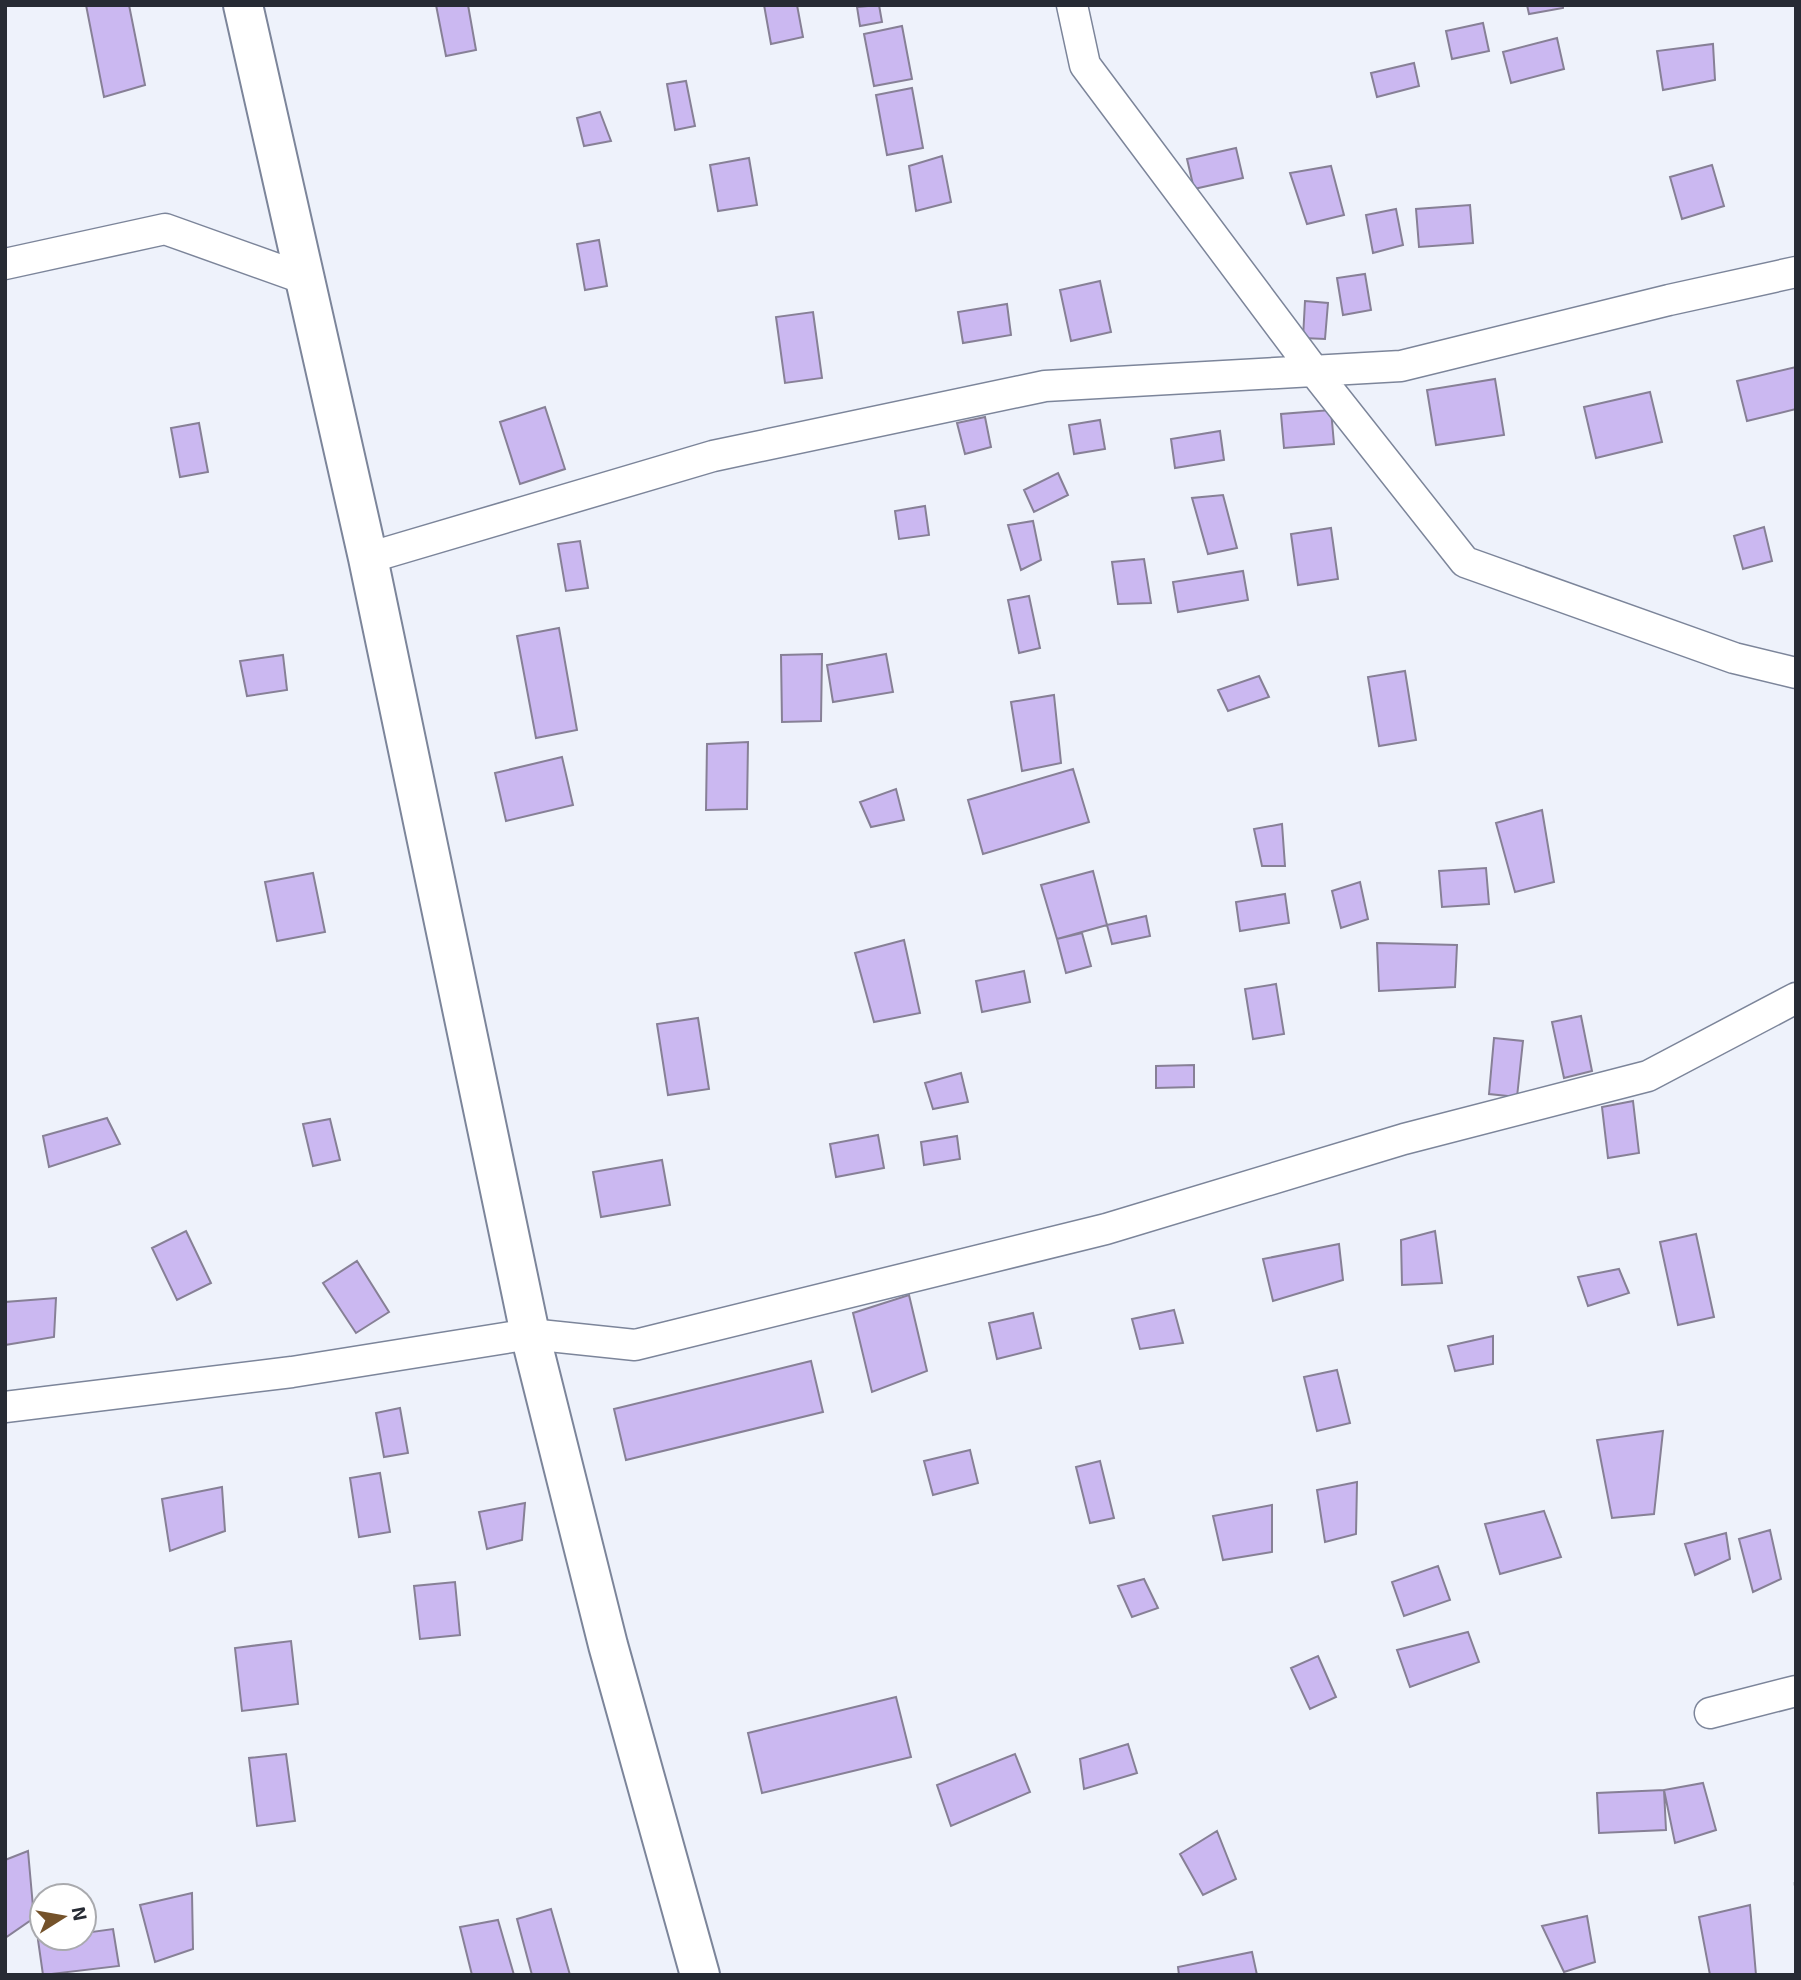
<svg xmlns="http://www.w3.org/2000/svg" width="1801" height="1980" font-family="'Exo 2',sans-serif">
  <rect width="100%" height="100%" fill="#eef2fb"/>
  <!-- building -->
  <path fill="#cbb8f1" stroke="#878096" stroke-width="2" d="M 86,5 L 129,5 L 145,85 L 104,97 Z
    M 436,5 L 468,5 L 476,50 L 446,56 Z
    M 764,5 L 797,5 L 803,37 L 771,44 Z
    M 879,5 L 882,22 L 860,26 L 857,7 Z
    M 1527,5 L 1563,5 L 1563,8 L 1529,14 Z
    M 1483,23 L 1489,51 L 1452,59 L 1446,31 Z
    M 902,26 L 912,79 L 874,86 L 864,34 Z
    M 1557,38 L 1564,69 L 1511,83 L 1503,52 Z
    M 1713,44 L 1715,80 L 1663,90 L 1657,51 Z
    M 1414,63 L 1419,86 L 1377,97 L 1371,73 Z
    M 686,81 L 695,126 L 675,130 L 667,84 Z
    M 912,88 L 923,148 L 887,155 L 876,95 Z
    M 600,112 L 611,141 L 584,146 L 577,118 Z
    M 1236,148 L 1243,178 L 1194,189 L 1187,159 Z
    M 942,156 L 951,202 L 916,211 L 909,166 Z
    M 749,158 L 757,205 L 718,211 L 710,165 Z
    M 1712,165 L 1724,206 L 1682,219 L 1670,177 Z
    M 1331,166 L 1344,215 L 1307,224 L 1290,173 Z
    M 1470,205 L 1473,243 L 1419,247 L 1416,209 Z
    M 1396,209 L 1403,245 L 1373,253 L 1366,215 Z
    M 599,240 L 607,286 L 585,290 L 577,244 Z
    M 1365,274 L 1371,310 L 1343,315 L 1337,278 Z
    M 1100,281 L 1111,332 L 1071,341 L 1060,290 Z
    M 1305,301 L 1328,303 L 1325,339 L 1303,338 Z
    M 1007,304 L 1011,335 L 963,343 L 958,312 Z
    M 813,312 L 822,378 L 785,383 L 776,317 Z
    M 1796,367 L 1796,409 L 1747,421 L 1737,381 Z
    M 1495,379 L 1504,435 L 1436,445 L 1427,390 Z
    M 1650,392 L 1662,442 L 1596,458 L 1584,407 Z
    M 545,407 L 565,469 L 520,484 L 500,422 Z
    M 1331,410 L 1334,444 L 1284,448 L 1281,414 Z
    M 985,417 L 991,447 L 965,454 L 957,423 Z
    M 1100,420 L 1105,449 L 1074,454 L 1069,425 Z
    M 199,423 L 208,472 L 180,477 L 171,428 Z
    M 1220,431 L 1224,460 L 1175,468 L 1171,439 Z
    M 1058,473 L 1068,495 L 1034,512 L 1024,490 Z
    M 1223,495 L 1237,548 L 1208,554 L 1192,498 Z
    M 925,506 L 929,535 L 899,539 L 895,511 Z
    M 1033,521 L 1041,560 L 1021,570 L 1008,525 Z
    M 1764,527 L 1772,561 L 1743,569 L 1734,536 Z
    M 1331,528 L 1338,579 L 1298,585 L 1291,534 Z
    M 580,541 L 588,588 L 566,591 L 558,544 Z
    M 1144,559 L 1151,603 L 1118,604 L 1112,562 Z
    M 1243,571 L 1248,600 L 1178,612 L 1173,582 Z
    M 1029,596 L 1040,648 L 1019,653 L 1008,600 Z
    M 559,628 L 577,730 L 536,738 L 517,636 Z
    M 822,654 L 821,721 L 782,722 L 781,655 Z
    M 886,654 L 893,692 L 833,702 L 827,665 Z
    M 283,655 L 287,690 L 247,696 L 240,661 Z
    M 1405,671 L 1416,740 L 1379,746 L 1368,677 Z
    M 1259,676 L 1269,697 L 1228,711 L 1218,690 Z
    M 1054,695 L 1061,763 L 1022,771 L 1011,702 Z
    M 748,742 L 747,809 L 706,810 L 707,744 Z
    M 562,757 L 573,805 L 506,821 L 495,773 Z
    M 1073,769 L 1089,822 L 983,854 L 968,800 Z
    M 896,789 L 904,820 L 871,827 L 860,802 Z
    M 1542,810 L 1554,882 L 1515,892 L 1496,823 Z
    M 1282,824 L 1285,866 L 1262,866 L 1254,829 Z
    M 1486,868 L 1489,904 L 1442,907 L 1439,871 Z
    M 1093,871 L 1107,925 L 1057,939 L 1041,885 Z
    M 313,873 L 325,932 L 277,941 L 265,882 Z
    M 1360,882 L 1368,919 L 1341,928 L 1332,891 Z
    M 1285,894 L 1289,923 L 1240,931 L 1236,902 Z
    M 1146,916 L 1150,936 L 1112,944 L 1107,925 Z
    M 1082,933 L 1091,966 L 1066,973 L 1057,939 Z
    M 904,940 L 920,1013 L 874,1022 L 855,953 Z
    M 1377,943 L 1457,945 L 1455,987 L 1379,991 Z
    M 1024,971 L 1030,1002 L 982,1012 L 976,981 Z
    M 1276,984 L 1284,1034 L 1253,1039 L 1245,989 Z
    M 1581,1016 L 1592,1071 L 1564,1078 L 1552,1022 Z
    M 698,1018 L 709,1089 L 668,1095 L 657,1024 Z
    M 1494,1038 L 1523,1041 L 1517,1097 L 1489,1094 Z
    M 1194,1065 L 1194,1087 L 1156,1088 L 1156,1066 Z
    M 961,1073 L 968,1102 L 933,1109 L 925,1083 Z
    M 1633,1101 L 1639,1153 L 1608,1158 L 1602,1107 Z
    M 107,1118 L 120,1144 L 49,1167 L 43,1136 Z
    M 330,1119 L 340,1160 L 313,1166 L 303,1124 Z
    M 878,1135 L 884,1168 L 836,1177 L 830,1144 Z
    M 957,1136 L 960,1159 L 924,1165 L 921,1142 Z
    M 662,1160 L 670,1205 L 601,1217 L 593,1172 Z
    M 186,1231 L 211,1283 L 177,1300 L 152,1248 Z
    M 1435,1231 L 1442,1283 L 1402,1285 L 1401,1240 Z
    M 1696,1234 L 1714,1317 L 1678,1325 L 1660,1242 Z
    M 1339,1244 L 1343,1280 L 1273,1301 L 1263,1259 Z
    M 357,1261 L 389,1312 L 356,1333 L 323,1283 Z
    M 1619,1269 L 1629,1293 L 1588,1306 L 1578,1277 Z
    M 909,1295 L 927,1371 L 872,1392 L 853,1313 Z
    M 56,1298 L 54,1337 L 5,1345 L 5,1302 Z
    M 1174,1310 L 1183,1343 L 1140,1349 L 1132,1319 Z
    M 1033,1313 L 1041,1348 L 997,1359 L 989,1323 Z
    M 1493,1336 L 1493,1364 L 1455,1371 L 1448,1346 Z
    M 811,1361 L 823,1412 L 626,1460 L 614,1409 Z
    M 1337,1370 L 1350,1423 L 1317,1431 L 1304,1377 Z
    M 400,1408 L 408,1453 L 384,1457 L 376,1413 Z
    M 1663,1431 L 1654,1514 L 1612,1518 L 1597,1440 Z
    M 970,1450 L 978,1483 L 933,1495 L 924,1461 Z
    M 1100,1461 L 1114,1518 L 1090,1523 L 1076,1467 Z
    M 380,1473 L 390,1532 L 359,1537 L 350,1478 Z
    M 1357,1482 L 1356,1534 L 1325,1542 L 1317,1490 Z
    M 222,1487 L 225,1531 L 170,1551 L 162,1499 Z
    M 525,1503 L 522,1540 L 487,1549 L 479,1512 Z
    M 1272,1505 L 1272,1552 L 1223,1560 L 1213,1516 Z
    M 1544,1511 L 1561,1557 L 1500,1574 L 1485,1524 Z
    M 1770,1530 L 1781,1579 L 1753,1592 L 1739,1539 Z
    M 1726,1533 L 1730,1559 L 1695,1575 L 1685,1544 Z
    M 1438,1566 L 1450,1600 L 1404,1616 L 1392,1582 Z
    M 1144,1579 L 1158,1608 L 1132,1617 L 1118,1586 Z
    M 455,1582 L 460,1635 L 420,1639 L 414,1586 Z
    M 1468,1632 L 1479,1662 L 1410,1687 L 1397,1650 Z
    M 291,1641 L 298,1704 L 242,1711 L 235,1648 Z
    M 1318,1656 L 1336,1697 L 1310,1709 L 1291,1668 Z
    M 896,1697 L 911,1757 L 762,1793 L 748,1733 Z
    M 1128,1744 L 1137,1773 L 1084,1789 L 1080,1759 Z
    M 286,1754 L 295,1821 L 257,1826 L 249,1758 Z
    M 1015,1754 L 1030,1792 L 951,1826 L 937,1785 Z
    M 1703,1783 L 1716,1830 L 1675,1843 L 1664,1790 Z
    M 1664,1790 L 1666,1830 L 1599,1833 L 1597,1793 Z
    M 1217,1831 L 1236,1879 L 1203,1895 L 1180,1854 Z
    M 28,1851 L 34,1918 L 5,1938 L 5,1860 Z
    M 192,1893 L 193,1949 L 155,1962 L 140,1905 Z
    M 1750,1905 L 1756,1975 L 1710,1975 L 1699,1917 Z
    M 551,1909 L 570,1975 L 532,1975 L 517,1919 Z
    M 1587,1916 L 1595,1962 L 1564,1972 L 1542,1926 Z
    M 498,1920 L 514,1975 L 472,1975 L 460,1927 Z
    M 113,1929 L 119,1966 L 43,1975 L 38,1940 L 84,1938 L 84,1933 Z
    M 1252,1952 L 1257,1975 L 1179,1975 L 1178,1967 Z"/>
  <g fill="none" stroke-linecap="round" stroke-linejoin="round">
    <!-- street casing -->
    <g stroke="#7c859a" stroke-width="33">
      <path id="street" d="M 1072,5 L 1085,65 L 1314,371 L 1465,562 L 1734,658 L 1796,673
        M 5,264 L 165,229 L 308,280
        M 368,558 L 713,456 L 1045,386 L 1401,366 L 1669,300 L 1796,272
        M 5,1407 L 292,1372 L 530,1334 L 635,1345 L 1106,1229 L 1404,1139 L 1648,1076 L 1796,998
        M 1710,1713 L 1796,1691"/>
    </g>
    <!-- secondary casing -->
    <g stroke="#7c859a" stroke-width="42">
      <path id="secondary" d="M 243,5 L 368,558 L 530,1334 L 608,1645 L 700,1975"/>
    </g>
    <!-- path -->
    <path stroke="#81858e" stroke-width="4.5" stroke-dasharray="3.5 5" stroke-linecap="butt" d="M 1796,1882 L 1796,1890"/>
    <!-- street -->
    <use href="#street" stroke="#fff" stroke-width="30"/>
    <!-- secondary -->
    <use href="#secondary" stroke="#fff" stroke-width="38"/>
  </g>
  <!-- border -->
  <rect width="1801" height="1980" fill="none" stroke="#272b34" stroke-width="14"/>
  <!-- north arrow -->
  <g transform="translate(63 1917) rotate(79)"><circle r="33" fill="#ffffff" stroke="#a9aaae" stroke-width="2"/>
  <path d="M0-5L12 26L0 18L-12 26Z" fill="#74522a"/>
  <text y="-10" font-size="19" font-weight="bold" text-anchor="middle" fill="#272b34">N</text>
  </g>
</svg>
